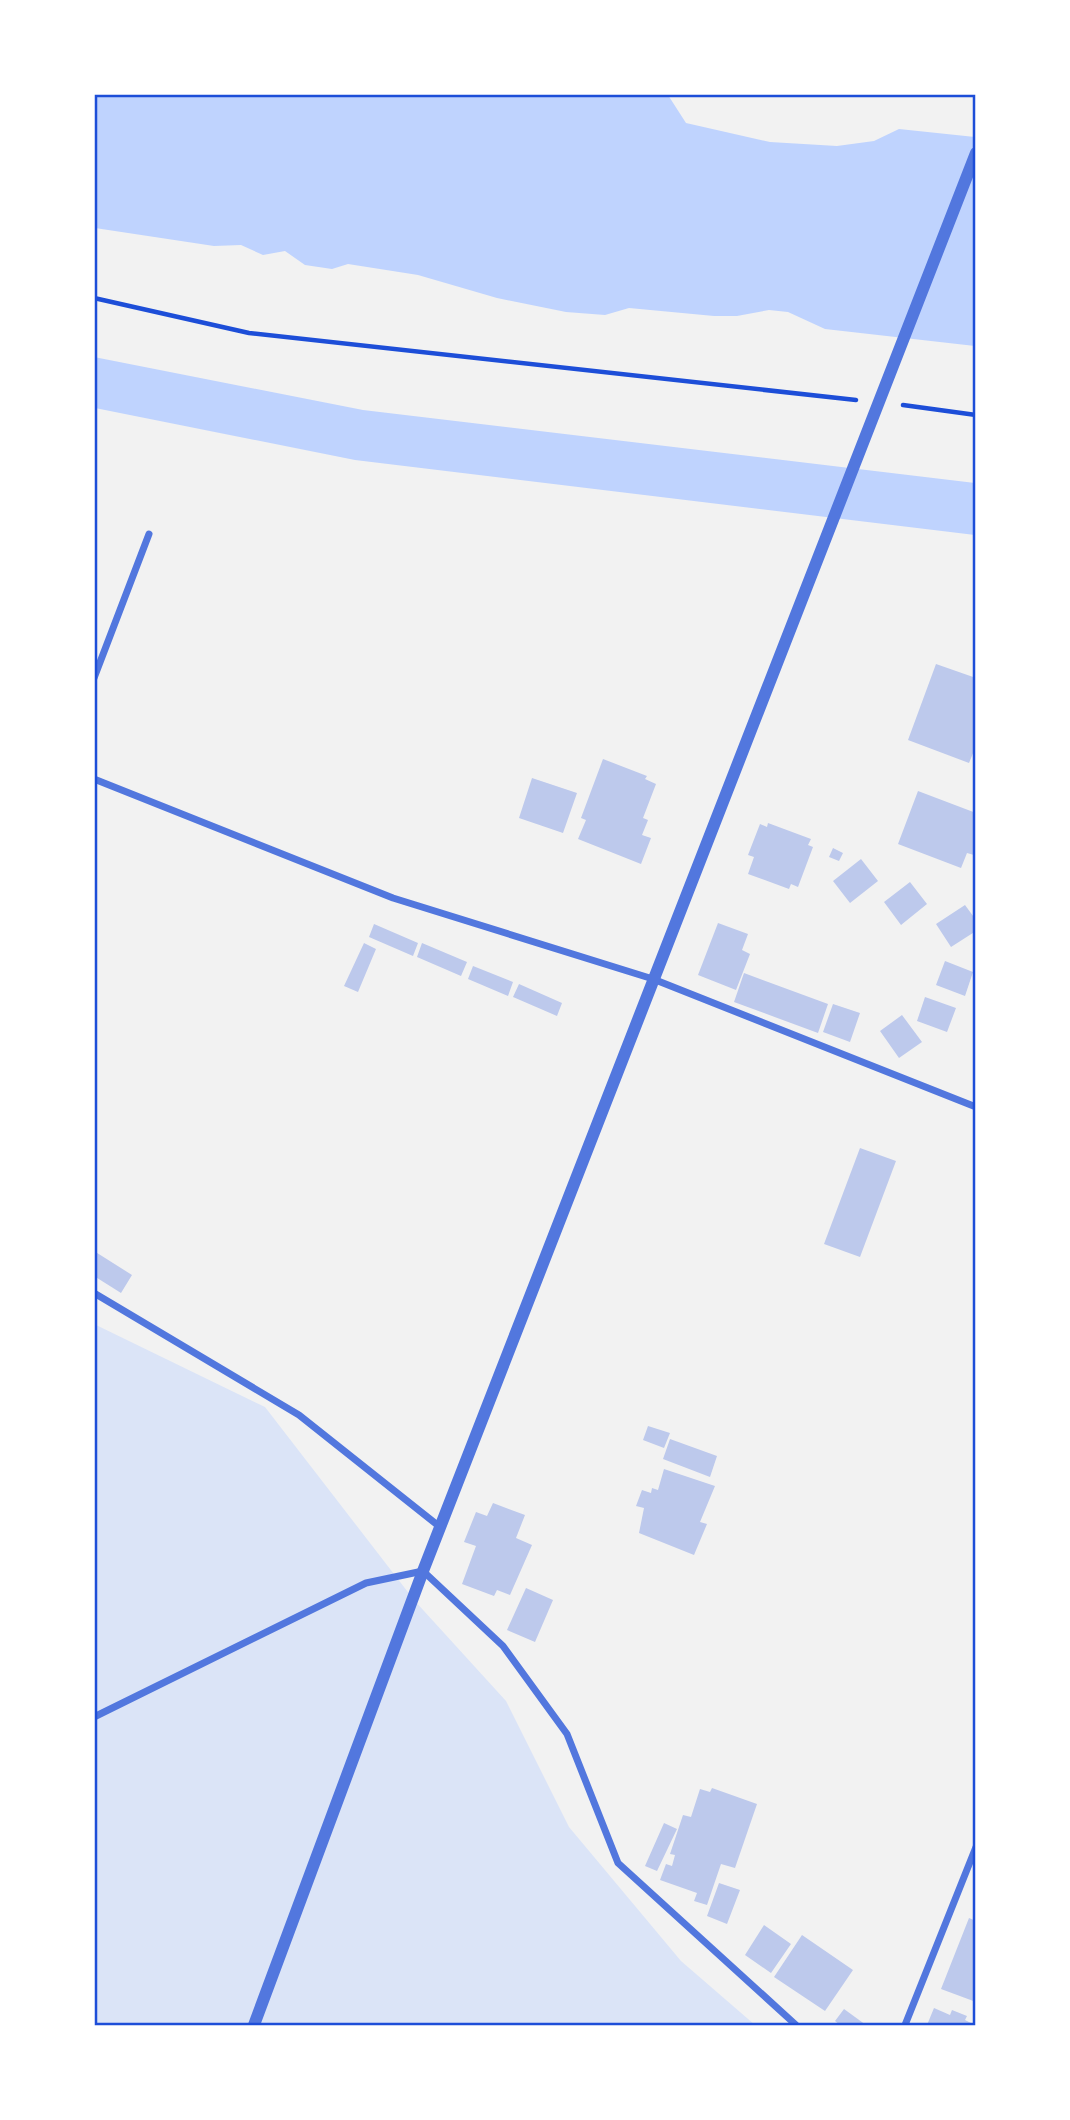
<svg xmlns="http://www.w3.org/2000/svg" width="1070" height="2120" font-family="'Fira Sans',sans-serif">
  <rect width="100%" height="100%" fill="#f2f2f2"/>
  <!-- green -->
  <path fill="#dbe4f7" d="M 94,1324 L 265,1407 L 414,1600 L 506,1701 L 569,1827 L 681,1961 L 755,2025 L 95,2025 Z"/>
  <!-- water -->
  <path fill="#bfd3fe" d="M 95,95 L 668,95 L 686,123 L 770,142 L 837,146 L 874,141 L 899,129 L 975,137 L 975,346 L 825,329 L 788,312 L 769,310 L 737,316 L 714,316 L 629,308 L 605,315 L 566,312 L 497,298 L 418,275 L 348,264 L 332,269 L 305,265 L 285,251 L 263,255 L 241,245 L 214,246 L 95,228 Z
    M 94,357 L 363,410 L 975,483 L 975,535 L 355,460 L 95,408 Z"/>
  <!-- building -->
  <path fill="#bdc9ec" d="M 936,664 L 976,678 L 976,746 L 969,763 L 908,740 Z
    M 603,759 L 647,776 L 645,779 L 656,784 L 643,818 L 648,820 L 642,835 L 651,838 L 641,864 L 578,839 L 586,820 L 581,818 Z
    M 532,778 L 577,793 L 563,833 L 519,818 Z
    M 918,791 L 976,813 L 976,851 L 974,855 L 967,853 L 961,868 L 898,844 Z
    M 768,823 L 811,839 L 808,845 L 813,847 L 798,887 L 791,884 L 789,889 L 748,874 L 754,857 L 748,855 L 760,824 L 767,827 Z
    M 833,848 L 843,853 L 839,861 L 829,857 Z
    M 861,859 L 878,881 L 850,903 L 833,881 Z
    M 910,882 L 927,904 L 901,925 L 884,902 Z
    M 965,905 L 976,920 L 976,931 L 951,947 L 936,924 Z
    M 718,923 L 748,934 L 742,950 L 750,954 L 736,990 L 698,975 Z
    M 374,924 L 418,943 L 413,956 L 369,937 Z
    M 364,943 L 376,949 L 358,992 L 344,986 Z
    M 422,943 L 467,962 L 461,976 L 417,957 Z
    M 945,961 L 973,972 L 965,996 L 936,985 Z
    M 473,966 L 513,982 L 508,996 L 468,979 Z
    M 744,973 L 828,1004 L 818,1033 L 734,1002 Z
    M 519,984 L 562,1003 L 557,1016 L 513,997 Z
    M 925,997 L 956,1008 L 947,1032 L 917,1021 Z
    M 833,1004 L 860,1013 L 850,1042 L 823,1032 Z
    M 902,1015 L 922,1042 L 899,1058 L 880,1031 Z
    M 860,1148 L 896,1161 L 860,1257 L 824,1244 Z
    M 94,1251 L 132,1275 L 121,1293 L 94,1276 Z
    M 648,1426 L 670,1433 L 664,1448 L 643,1440 Z
    M 670,1439 L 717,1456 L 710,1477 L 663,1459 Z
    M 664,1469 L 715,1486 L 700,1522 L 707,1524 L 694,1555 L 639,1533 L 644,1508 L 636,1506 L 642,1490 L 651,1493 L 652,1488 L 658,1490 Z
    M 493,1503 L 525,1515 L 516,1538 L 532,1545 L 510,1595 L 497,1590 L 494,1596 L 462,1584 L 476,1546 L 464,1542 L 476,1512 L 487,1516 Z
    M 526,1588 L 553,1600 L 535,1642 L 507,1630 Z
    M 712,1788 L 757,1804 L 735,1868 L 721,1864 L 707,1905 L 694,1901 L 697,1893 L 660,1880 L 666,1864 L 672,1866 L 675,1855 L 670,1854 L 683,1815 L 691,1817 L 700,1789 L 710,1792 Z
    M 664,1823 L 677,1829 L 657,1871 L 645,1866 Z
    M 719,1883 L 740,1890 L 727,1924 L 707,1916 Z
    M 969,1918 L 976,1921 L 976,2002 L 941,1989 Z
    M 764,1925 L 791,1944 L 771,1973 L 745,1955 Z
    M 802,1935 L 853,1970 L 825,2011 L 774,1977 Z
    M 934,2008 L 950,2015 L 952,2010 L 967,2016 L 965,2020 L 971,2023 L 970,2025 L 927,2025 Z
    M 844,2009 L 866,2025 L 840,2025 L 835,2021 Z"/>
  <g fill="none" stroke-linecap="round" stroke-linejoin="round">
    <!-- path -->
    <path stroke="#1d4ed8" stroke-width="4.5" d="M 94,298 L 249,333 L 856,400
      M 903,405 L 976,415"/>
    <!-- minor -->
    <path stroke="#5277de" stroke-width="7" d="M 94,678 L 149,534
      M 94,779 L 393,898 L 653,979 L 976,1107
      M 94,1293 L 299,1415 L 440,1527
      M 94,1717 L 366,1583 L 423,1571 L 503,1646 L 567,1734 L 618,1863 L 796,2025
      M 905,2025 L 976,1847"/>
    <!-- tertiary -->
    <path stroke="#5277de" stroke-width="12" d="M 254,2025 L 423,1571 L 976,153"/>
  </g>
  <!-- border -->
  <rect width="1070" height="2120" fill="none" stroke="#ffffff" stroke-width="192"/>
  <rect x="96" y="96" width="878" height="1928" fill="none" stroke="#1d4ed8" stroke-width="2.5"/>
</svg>
